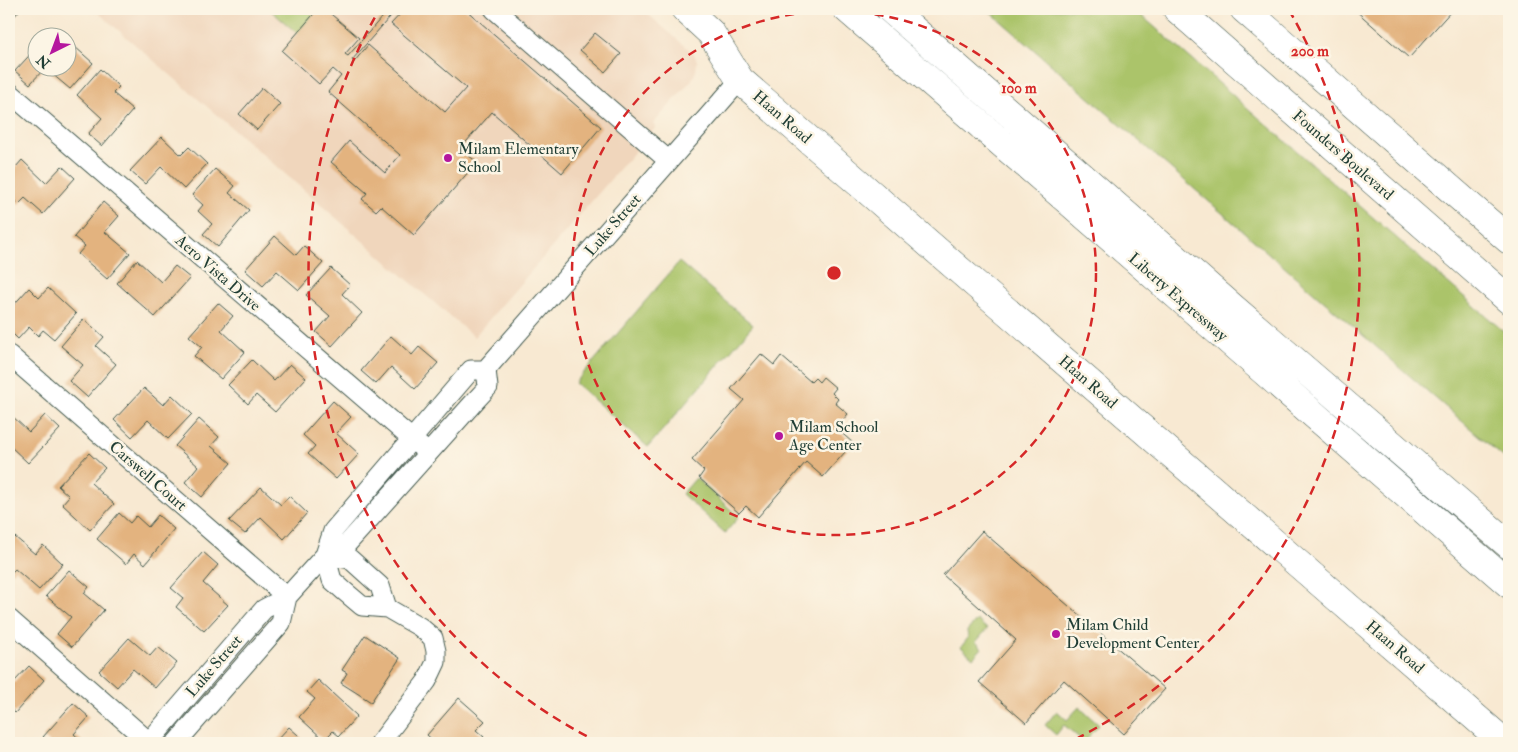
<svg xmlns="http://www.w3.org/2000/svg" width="1518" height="752" font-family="'IM FELL Double Pica',serif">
  <rect width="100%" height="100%" fill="#fcf5e5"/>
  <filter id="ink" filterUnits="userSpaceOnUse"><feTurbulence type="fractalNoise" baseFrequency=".02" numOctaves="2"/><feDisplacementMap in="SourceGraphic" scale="10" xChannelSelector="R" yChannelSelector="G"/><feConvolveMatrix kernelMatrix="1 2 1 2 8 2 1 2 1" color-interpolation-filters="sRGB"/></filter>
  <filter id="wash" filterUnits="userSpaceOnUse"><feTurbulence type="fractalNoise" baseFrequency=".0096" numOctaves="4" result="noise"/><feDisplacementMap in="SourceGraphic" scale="20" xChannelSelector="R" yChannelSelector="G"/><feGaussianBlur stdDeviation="1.12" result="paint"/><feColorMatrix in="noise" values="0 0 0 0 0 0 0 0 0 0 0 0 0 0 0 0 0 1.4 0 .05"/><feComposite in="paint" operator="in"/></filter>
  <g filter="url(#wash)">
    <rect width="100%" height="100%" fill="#f8e9d2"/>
    <!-- built -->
    <path fill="#f0d6bc" d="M 94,9 L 642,9 L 694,54 L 697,61 L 696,71 L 691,81 L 653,124 L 656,127 L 474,337 Z"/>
    <!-- green -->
    <path fill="#abc46a" stroke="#65804f" d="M 269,9 L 318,9 L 297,33 Z
      M 987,9 L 1134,9 L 1509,336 L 1509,462 Z
      M 679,262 L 753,325 L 648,447 L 575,383 Z
      M 696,478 L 739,517 L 725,533 L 682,494 Z
      M 977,620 L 987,629 L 976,642 L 982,648 L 973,658 L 961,647 L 968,638 L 967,631 Z
      M 1079,707 L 1099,725 L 1084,742 L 1064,725 L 1056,735 L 1045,725 L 1057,711 L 1067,720 Z"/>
    <g id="blocks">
      <!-- building -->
      <path fill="#e3b37f" d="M 9,9 L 17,9 L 19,11 L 9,22 Z
        M 318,9 L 325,9 L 359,38 L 345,54 L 348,56 L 389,9 L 397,9 L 352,60 L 354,62 L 368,45 L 445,112 L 466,88 L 391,24 L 405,9 L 465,9 L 601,127 L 562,173 L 492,112 L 460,149 L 477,162 L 414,235 L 381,206 L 376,211 L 362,199 L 367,193 L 331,162 L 349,141 L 385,173 L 400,155 L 328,92 L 341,76 L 333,69 L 319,84 L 282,51 Z
        M 374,9 L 384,9 L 380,14 Z
        M 1354,9 L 1453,9 L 1409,58 Z
        M 595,33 L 621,54 L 605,72 L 580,50 Z
        M 38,46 L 38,68 L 45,68 L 30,84 L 15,71 Z
        M 74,46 L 93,63 L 70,89 L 45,68 L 68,68 L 68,53 Z
        M 100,69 L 119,87 L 113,93 L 133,110 L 102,146 L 88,134 L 102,118 L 77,95 Z
        M 262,88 L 280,104 L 257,130 L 239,114 Z
        M 162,137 L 181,155 L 189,147 L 207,164 L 184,189 L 161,167 L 145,184 L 130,171 Z
        M 9,150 L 14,154 L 9,160 Z
        M 22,160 L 46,183 L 62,166 L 75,178 L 43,214 L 25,198 L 19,204 L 9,195 L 9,175 Z
        M 215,169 L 235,186 L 229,193 L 249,210 L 218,247 L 203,234 L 212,224 L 198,211 L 203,205 L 192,195 Z
        M 103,202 L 119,216 L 105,232 L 130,253 L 107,279 L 78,254 L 85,246 L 74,237 Z
        M 275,236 L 296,255 L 304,246 L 323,263 L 299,290 L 277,271 L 263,286 L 245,270 Z
        M 137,260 L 161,282 L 175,266 L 190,278 L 155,317 L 117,283 Z
        M 331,268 L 350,285 L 342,294 L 362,313 L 332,346 L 316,332 L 330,316 L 306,295 Z
        M 29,288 L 39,298 L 48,288 L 76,314 L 54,339 L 43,330 L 38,336 L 29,327 L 18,339 L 9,330 L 9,310 Z
        M 218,303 L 233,316 L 221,330 L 245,352 L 221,379 L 194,356 L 202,347 L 189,336 Z
        M 84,319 L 104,337 L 96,346 L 116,364 L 87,397 L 69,381 L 83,365 L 61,346 Z
        M 391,336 L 412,355 L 419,347 L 438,363 L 415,389 L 391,367 L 376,384 L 361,371 Z
        M 761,354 L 774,365 L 781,356 L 811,382 L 815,378 L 819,382 L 823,377 L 836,388 L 832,393 L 838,399 L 835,403 L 848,414 L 836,428 L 853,443 L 823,477 L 806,462 L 758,517 L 746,506 L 739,513 L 699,478 L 704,471 L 692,460 L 744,400 L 731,389 Z
        M 252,360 L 274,381 L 290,364 L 306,378 L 275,412 L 256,395 L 248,404 L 228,385 Z
        M 144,388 L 163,405 L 172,395 L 192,414 L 168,439 L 148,420 L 132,437 L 114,420 Z
        M 333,401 L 351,417 L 336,433 L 359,454 L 336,479 L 308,454 L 315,446 L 303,435 Z
        M 9,413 L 29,432 L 45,415 L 60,429 L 28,463 L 9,445 Z
        M 199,419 L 219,437 L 211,446 L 231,463 L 202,497 L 185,482 L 198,466 L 175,446 Z
        M 89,453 L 105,468 L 91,483 L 114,504 L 90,530 L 62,504 L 69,496 L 58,486 Z
        M 261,487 L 281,505 L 289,496 L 307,513 L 284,539 L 261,517 L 245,534 L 229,521 Z
        M 119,513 L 130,523 L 136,516 L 148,527 L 158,515 L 174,529 L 145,564 L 134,554 L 126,564 L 97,539 Z
        M 982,531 L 1165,689 L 1124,734 L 1064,680 L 1026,723 L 979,682 L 1016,640 L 943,575 Z
        M 15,537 L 35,554 L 43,545 L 63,564 L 39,590 L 15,569 L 9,575 L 9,544 Z
        M 203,552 L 218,565 L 203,583 L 228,605 L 204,631 L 176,607 L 183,598 L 171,588 Z
        M 69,570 L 89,587 L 84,593 L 104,610 L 72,647 L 57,634 L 71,617 L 46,596 Z
        M 365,635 L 400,658 L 371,702 L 341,683 L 347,673 L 342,670 Z
        M 129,638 L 150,656 L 158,647 L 177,663 L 155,688 L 133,669 L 117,687 L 99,671 Z
        M 29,666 L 44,680 L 15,713 L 9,707 L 9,677 L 14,682 Z
        M 318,680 L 357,716 L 339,736 L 333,731 L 324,740 L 299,717 L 315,699 L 307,692 Z
        M 459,698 L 485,721 L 476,730 L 484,737 L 478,743 L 436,743 L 427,735 Z
        M 73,703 L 89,717 L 74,734 L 84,743 L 50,743 L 43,737 Z
        M 289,727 L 307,743 L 274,743 Z"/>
    </g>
  </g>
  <g filter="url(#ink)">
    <use href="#blocks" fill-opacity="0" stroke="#40574c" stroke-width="1"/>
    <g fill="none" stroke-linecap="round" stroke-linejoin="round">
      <!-- street casing -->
      <g stroke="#40574c" stroke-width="21">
        <path id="street" d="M 494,9 L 669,161
          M 9,92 L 428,453
          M 9,355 L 287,597
          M 325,555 L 332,580 L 343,590 L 362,606 L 387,608 L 420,627 L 433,638 L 436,651 L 436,662 L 427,681 L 380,743
          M 325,555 L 333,531 L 471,370 L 486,370
          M 325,555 L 350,559 L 380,586 L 387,608
          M 9,619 L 149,742
          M 148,743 L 264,609 L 287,597 L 325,555 L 347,544 L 476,400 L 488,387 L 486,370 L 488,367 L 740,80
          M 176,743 L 281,623 L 287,597"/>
      </g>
      <!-- secondary casing -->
      <g stroke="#40574c" stroke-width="29">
        <path id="secondary" d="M 685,9 L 711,33 L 740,80 L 1505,743
          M 1177,9 L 1509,300
          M 1244,9 L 1509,240"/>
      </g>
      <!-- highway casing -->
      <g stroke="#40574c" stroke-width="29">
        <path id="highway" d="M 847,9 L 1509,584
          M 890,9 L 1232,307 L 1509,545"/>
      </g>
      <!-- street -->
      <use href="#street" stroke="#fff" stroke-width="19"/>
      <!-- secondary -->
      <use href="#secondary" stroke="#fff" stroke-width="28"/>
      <!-- highway -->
      <use href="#highway" stroke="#fff" stroke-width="28"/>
    </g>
  </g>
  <!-- distance rings -->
  <g fill="none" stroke="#d62828" stroke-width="2.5" stroke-dasharray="9 6">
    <circle cx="834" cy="273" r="262"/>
    <path d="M600 743A525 525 0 0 1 379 10M1289 10A525 525 0 0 1 1068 743"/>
  </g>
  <!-- markers -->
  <g fill="#b5179e" stroke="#fcf5e5" stroke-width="2">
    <circle cx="448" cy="158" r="5"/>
    <circle cx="779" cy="436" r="5"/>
    <circle cx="1056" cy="634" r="5"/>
  </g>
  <g text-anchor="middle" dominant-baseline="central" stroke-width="5" stroke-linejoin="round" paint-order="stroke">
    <!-- street labels -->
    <g font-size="16" fill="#1f3d34" stroke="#fcf5e5">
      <text transform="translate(782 117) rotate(41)">Haan Road</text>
      <text transform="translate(1343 155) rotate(41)">Founders Boulevard</text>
      <text transform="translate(613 225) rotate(-49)">Luke Street</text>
      <text transform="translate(218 273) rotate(41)">Aero Vista Drive</text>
      <text transform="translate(1178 297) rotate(41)">Liberty Expressway</text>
      <text transform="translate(1088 382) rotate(41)">Haan Road</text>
      <text transform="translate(148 476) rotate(41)">Carswell Court</text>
      <text transform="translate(1395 647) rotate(41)">Haan Road</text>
      <text transform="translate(214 666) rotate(-49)">Luke Street</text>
    </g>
    <!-- poi labels -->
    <g font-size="16" fill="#1f3d34" stroke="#fcf5e5" text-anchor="start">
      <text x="458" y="149">Milam Elementary<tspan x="458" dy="18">School</tspan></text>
      <text x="789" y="427">Milam School<tspan x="789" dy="18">Age Center</tspan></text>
      <text x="1066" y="625">Milam Child<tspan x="1066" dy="18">Development Center</tspan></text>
    </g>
  </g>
  <circle cx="834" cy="273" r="8" fill="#d62828" stroke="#fcf5e5" stroke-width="2.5"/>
  <g font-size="15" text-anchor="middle" font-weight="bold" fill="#d62828" stroke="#fcf5e5" stroke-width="5" stroke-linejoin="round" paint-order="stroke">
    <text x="1310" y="56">200 m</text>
    <text x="1019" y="93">100 m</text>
  </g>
  <!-- margin -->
  <rect width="1518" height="752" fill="none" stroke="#fcf5e5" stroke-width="30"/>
  <!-- north arrow -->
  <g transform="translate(52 52) rotate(222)"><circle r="24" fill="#fcf5e5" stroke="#a4ab9e"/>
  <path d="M0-4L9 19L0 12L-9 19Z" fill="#b5179e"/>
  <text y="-8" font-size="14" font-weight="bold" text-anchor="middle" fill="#1f3d34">N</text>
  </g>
</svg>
